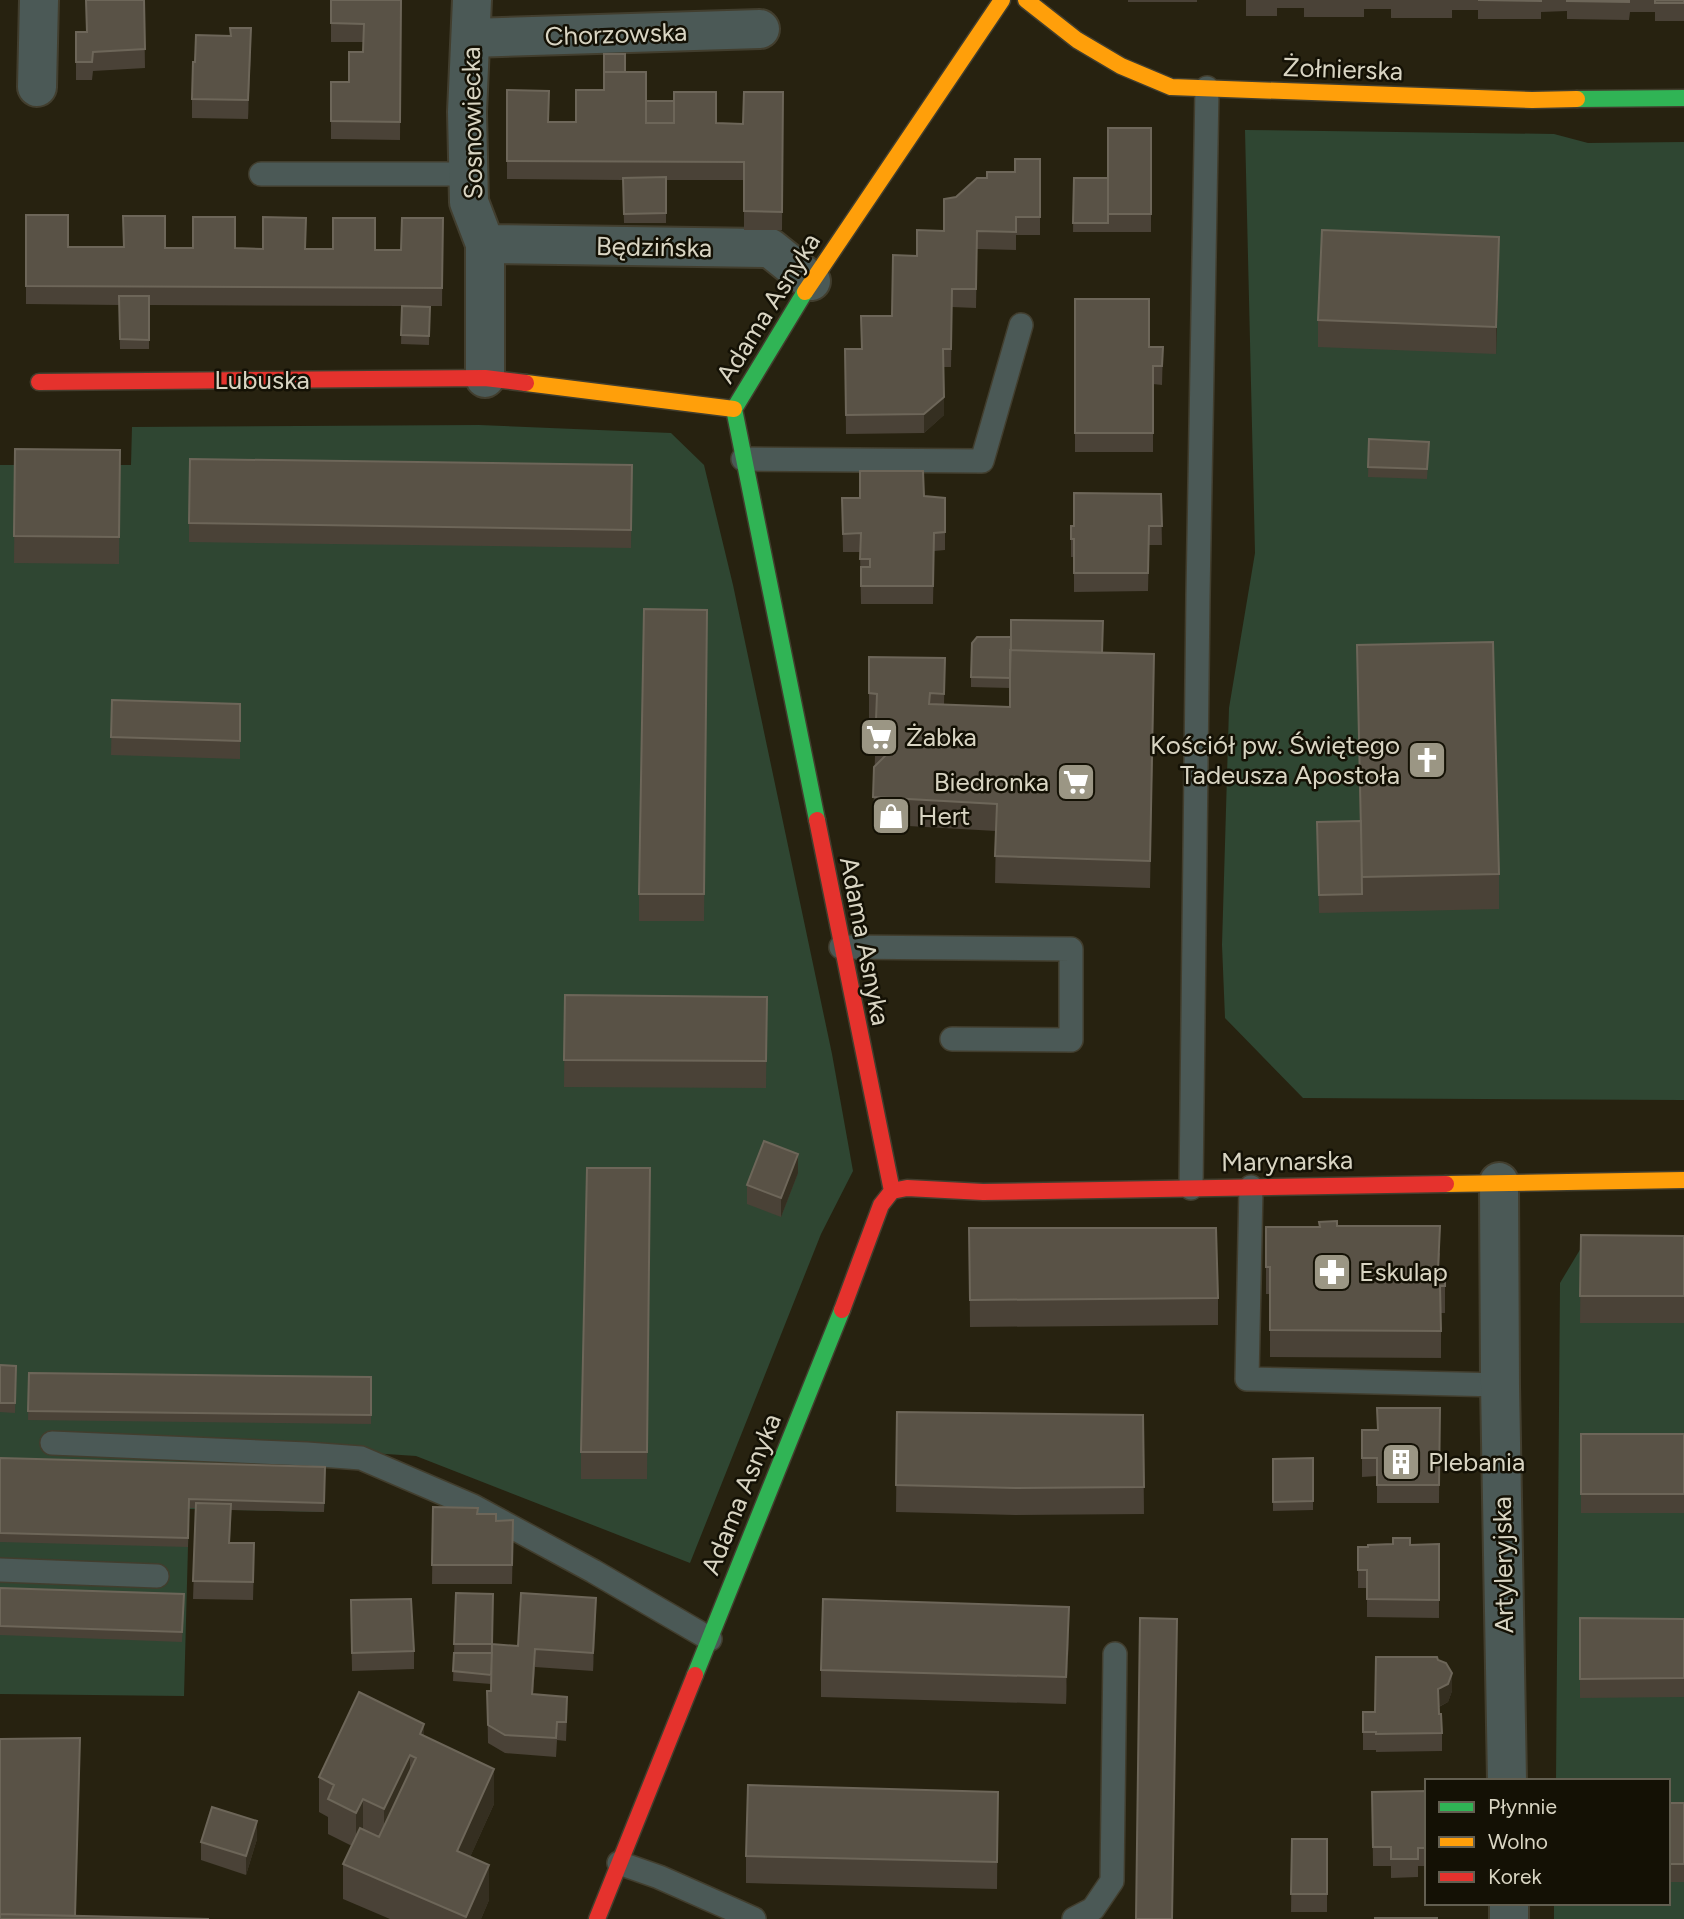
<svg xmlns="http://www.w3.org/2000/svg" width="1684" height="1919" font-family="Figtree,sans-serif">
  <rect width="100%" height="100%" fill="#272210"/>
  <!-- green -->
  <path fill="#2f4632" d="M 1245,130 L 1554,134 L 1588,143 L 1684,142 L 1684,1100 L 1303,1098 L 1225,1018 L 1222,945 L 1229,708 L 1255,553 Z
    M 479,425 L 671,433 L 704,465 L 733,585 L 832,1054 L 853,1171 L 821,1234 L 690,1563 L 416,1456 L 326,1450 L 324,1512 L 189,1509 L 184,1696 L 0,1694 L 0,465 L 131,465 L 132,427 Z
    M 1684,1247 L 1684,1919 L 1554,1919 L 1554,1903 L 1668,1903 L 1668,1781 L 1556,1781 L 1560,1283 L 1581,1248 Z"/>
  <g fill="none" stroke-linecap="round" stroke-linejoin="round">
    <!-- lane casing -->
    <g stroke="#423e2e" stroke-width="26">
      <path id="lane" d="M 261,174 L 468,174
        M 743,459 L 982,461 L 1021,325
        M 841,947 L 1071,949 L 1071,1040 L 952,1039
        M 1251,1187 L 1247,1379 L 1500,1385
        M 1191,1188 L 1198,595 L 1207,88
        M 52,1443 L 307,1454 L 361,1458 L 473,1506 L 593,1571 L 710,1639
        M 0,1570 L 157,1576
        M 619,1863 L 659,1877 L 754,1919
        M 1074,1919 L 1093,1909 L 1112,1881 L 1115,1654"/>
    </g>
    <!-- street casing -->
    <g stroke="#423e2e" stroke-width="42">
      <path id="street" d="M 472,0 L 467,112 L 469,202 L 485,244 L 485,378
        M 471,38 L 760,29
        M 37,87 L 39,0
        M 485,244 L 770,248 L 811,281
        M 1499,1182 L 1500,1385 L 1507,1781
        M 1509,1903 L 1509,1919"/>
    </g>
    <!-- fast casing -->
    <g stroke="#423e2e" stroke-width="19">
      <path id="fast" d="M 1577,99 L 1684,98
        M 805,292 L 734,409 L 817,820
        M 695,1675 L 842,1310"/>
    </g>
    <!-- slow casing -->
    <g stroke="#423e2e" stroke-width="19">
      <path id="slow" d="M 1026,0 L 1077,40 L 1121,66 L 1171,87 L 1532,100 L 1577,99
        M 805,292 L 1002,0
        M 526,383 L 734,409
        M 1446,1184 L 1684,1180"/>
    </g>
    <!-- jam casing -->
    <g stroke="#423e2e" stroke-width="19">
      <path id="jam" d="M 39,382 L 485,378 L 526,383
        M 817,820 L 892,1191 L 881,1205 L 842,1310
        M 892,1191 L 907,1188 L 983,1192 L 1446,1184
        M 597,1919 L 695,1675"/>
    </g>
    <!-- lane -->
    <use href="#lane" stroke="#4b5956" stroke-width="23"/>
    <!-- street -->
    <use href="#street" stroke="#4b5956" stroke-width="38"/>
    <!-- fast -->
    <use href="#fast" stroke="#30b455" stroke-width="16"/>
    <!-- slow -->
    <use href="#slow" stroke="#ff9f0a" stroke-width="16"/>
    <!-- jam -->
    <use href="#jam" stroke="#e5322d" stroke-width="16"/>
  </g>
  <!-- wall -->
  <path fill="#4a4237" d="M 144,0 L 145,68 L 93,71 L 92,80 L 76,80 L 76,32 L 87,32 Z
    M 331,0 L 401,0 L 400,140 L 331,139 L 331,82 L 349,82 L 363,52 L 363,42 L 331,42 Z
    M 1128,0 L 1197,0 L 1197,2 L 1128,2 Z
    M 1246,0 L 1684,0 L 1684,21 L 1655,21 L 1655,12 L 1630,12 L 1629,20 L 1567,19 L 1567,11 L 1541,12 L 1541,19 L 1478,19 L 1478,10 L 1452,10 L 1452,18 L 1391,18 L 1391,9 L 1364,9 L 1364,17 L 1304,17 L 1304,8 L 1277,8 L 1277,16 L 1246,16 Z
    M 251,47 L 248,119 L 192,118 L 192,99 Z
    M 625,72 L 646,121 L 743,124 L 783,92 L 782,230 L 744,230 L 744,180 L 666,180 L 666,223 L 624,223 L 623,180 L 507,179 L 507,161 L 548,122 L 576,122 L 604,90 Z
    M 1108,128 L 1151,128 L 1151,232 L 1073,232 L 1074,178 L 1108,178 Z
    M 1040,159 L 1040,235 L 1016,235 L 1016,250 L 977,249 L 976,308 L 952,307 L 951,367 L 944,367 L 944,415 L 924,433 L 846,434 L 845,349 L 861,349 L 892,316 L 917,256 L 944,231 L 956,197 L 987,178 L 1015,172 Z
    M 26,215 L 68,247 L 165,248 L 235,248 L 401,250 L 443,218 L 442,306 L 409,306 L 430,307 L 429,345 L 401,344 L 402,306 L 149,305 L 149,349 L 120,349 L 119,305 L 26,304 Z
    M 1499,264 L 1496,354 L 1318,347 L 1318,320 Z
    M 1075,299 L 1149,347 L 1163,347 L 1162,385 L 1153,384 L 1153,452 L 1075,452 Z
    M 1369,439 L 1429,442 L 1427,479 L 1368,477 Z
    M 15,449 L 120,450 L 119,564 L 14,563 Z
    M 632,465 L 631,548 L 189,542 L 189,523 Z
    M 1161,494 L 1162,545 L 1149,545 L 1148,591 L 1074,592 L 1074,557 L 1071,557 L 1071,526 L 1074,526 Z
    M 924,496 L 945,498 L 945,550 L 934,551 L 933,604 L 861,604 L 860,552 L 843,552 L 842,498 Z
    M 707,610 L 704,921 L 639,921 L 639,894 Z
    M 1357,645 L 1499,874 L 1499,909 L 1319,913 L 1317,822 L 1360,821 Z
    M 1102,653 L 1154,681 L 1150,888 L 995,883 L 996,831 L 873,824 L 876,721 L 869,720 L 869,657 L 945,658 L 944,705 L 1010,707 L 1010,688 L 971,687 L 971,677 Z
    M 112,700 L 240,704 L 240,759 L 111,755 Z
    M 565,995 L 767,997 L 766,1088 L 564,1087 Z
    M 650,1168 L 647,1479 L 581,1479 L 581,1452 Z
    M 798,1173 L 781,1217 L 747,1204 L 747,1185 Z
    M 1319,1222 L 1440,1253 L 1439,1269 L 1445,1286 L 1445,1313 L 1441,1313 L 1441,1358 L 1270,1357 L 1270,1294 L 1266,1294 L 1266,1227 L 1319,1227 Z
    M 969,1228 L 1218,1298 L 1218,1325 L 970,1327 Z
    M 1581,1235 L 1684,1236 L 1684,1323 L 1580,1323 Z
    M 0,1365 L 16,1366 L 15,1413 L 0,1412 Z
    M 29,1373 L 371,1377 L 371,1424 L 28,1420 Z
    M 1440,1408 L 1439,1503 L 1377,1503 L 1377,1476 L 1362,1477 L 1362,1430 L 1377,1430 Z
    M 897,1412 L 1143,1415 L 1144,1514 L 1015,1515 L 896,1512 Z
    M 1581,1434 L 1684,1434 L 1684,1513 L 1581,1513 Z
    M 0,1458 L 325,1467 L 324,1512 L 231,1510 L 230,1543 L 254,1562 L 253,1600 L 193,1599 L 196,1508 L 189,1508 L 188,1547 L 0,1542 Z
    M 1313,1458 L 1313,1510 L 1273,1511 L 1273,1459 Z
    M 433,1507 L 478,1514 L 496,1521 L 513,1539 L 512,1584 L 432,1584 Z
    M 1439,1544 L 1439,1618 L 1367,1617 L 1367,1588 L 1358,1588 L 1358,1547 Z
    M 0,1588 L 184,1594 L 182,1642 L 0,1635 Z
    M 456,1593 L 493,1612 L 492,1644 L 518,1646 L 596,1616 L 593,1671 L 535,1667 L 533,1694 L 567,1715 L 566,1741 L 557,1740 L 556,1757 L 505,1753 L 488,1743 L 487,1691 L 491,1691 L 491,1684 L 453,1681 Z
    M 351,1618 L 414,1651 L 414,1669 L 352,1671 Z
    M 1580,1618 L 1684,1619 L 1684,1697 L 1580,1698 Z
    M 1069,1634 L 1066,1704 L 821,1697 L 821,1670 Z
    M 1438,1660 L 1452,1691 L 1448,1702 L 1439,1707 L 1442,1733 L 1442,1751 L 1376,1752 L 1376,1750 L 1363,1750 L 1363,1732 L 1375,1712 Z
    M 424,1736 L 494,1804 L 470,1857 L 489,1900 L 481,1919 L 390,1919 L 343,1899 L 343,1864 L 352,1846 L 328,1834 L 328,1817 L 319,1812 L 319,1777 Z
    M 1427,1791 L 1427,1866 L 1418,1866 L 1418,1877 L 1391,1878 L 1391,1866 L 1373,1866 L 1372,1792 Z
    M 998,1792 L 997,1889 L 746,1883 L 746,1856 Z
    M 1668,1803 L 1684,1803 L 1684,1882 L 1668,1882 Z
    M 257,1839 L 246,1875 L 201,1860 L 201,1842 Z
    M 1292,1839 L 1327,1839 L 1327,1912 L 1291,1912 Z"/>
  <!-- shaded-wall -->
  <path fill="#352f21" d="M 251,28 L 251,47 L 248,119 L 248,100 Z
    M 1499,237 L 1499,264 L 1496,354 L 1496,327 Z
    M 944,397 L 944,415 L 924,433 L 924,414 Z
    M 1154,654 L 1154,681 L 1150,888 L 1150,861 Z
    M 798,1154 L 798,1173 L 781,1217 L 781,1198 Z
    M 596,1598 L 596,1616 L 593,1671 L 593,1653 Z
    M 1069,1607 L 1069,1634 L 1066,1704 L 1066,1677 Z
    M 535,1649 L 535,1667 L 532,1712 L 532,1694 Z
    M 1452,1673 L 1452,1691 L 1448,1702 L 1438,1707 L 1438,1689 Z
    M 424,1724 L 424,1759 L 420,1734 Z
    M 80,1738 L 80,1765 L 75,1919 Z
    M 410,1755 L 410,1790 L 384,1844 L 384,1809 Z
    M 494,1769 L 494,1804 L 457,1886 L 457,1851 Z
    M 363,1799 L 363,1834 L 356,1848 L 356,1813 Z
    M 257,1821 L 257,1839 L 246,1875 L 246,1856 Z
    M 489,1865 L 489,1900 L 481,1919 L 466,1919 Z"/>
  <!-- building -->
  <path fill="#595246" stroke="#6d6659" stroke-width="2" d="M 86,0 L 144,0 L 145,49 L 93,52 L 92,62 L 76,62 L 76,32 L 87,32 Z
    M 331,0 L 401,0 L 400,122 L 331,121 L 331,82 L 349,82 L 349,52 L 363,52 L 364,24 L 331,23 Z
    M 1478,0 L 1541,0 L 1541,1 Z
    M 1567,0 L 1629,0 L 1629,2 L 1567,1 Z
    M 1655,0 L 1684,0 L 1684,3 L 1655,3 Z
    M 230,28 L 251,28 L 248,100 L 192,99 L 193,62 L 195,62 L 196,35 L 231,36 Z
    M 604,54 L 625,54 L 625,72 L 604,72 L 604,76 Z
    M 604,72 L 646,72 L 646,123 L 674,123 L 674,92 L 716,92 L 716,123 L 743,124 L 744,92 L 783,92 L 782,212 L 744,211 L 744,162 L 507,161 L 507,90 L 549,91 L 548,122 L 576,122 L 576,90 L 604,90 Z
    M 646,101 L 674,101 L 674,123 L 646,123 Z
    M 1108,128 L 1151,128 L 1151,214 L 1108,214 Z
    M 1015,159 L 1040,159 L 1040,217 L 1016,217 L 1016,232 L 977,231 L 976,289 L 952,289 L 951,349 L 943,349 L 944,397 L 924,414 L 846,415 L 845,349 L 862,349 L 861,316 L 892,316 L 893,255 L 917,256 L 917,230 L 944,231 L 944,199 L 956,197 L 977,178 L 987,178 L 987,172 L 1015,172 Z
    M 666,177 L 666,213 L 624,214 L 623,178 Z
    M 1074,178 L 1108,178 L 1108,223 L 1073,223 Z
    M 26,215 L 68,215 L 68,247 L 124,247 L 123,216 L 165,216 L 165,248 L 193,248 L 193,217 L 235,217 L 235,248 L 263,249 L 263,217 L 306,218 L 305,249 L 333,249 L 333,218 L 375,218 L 375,250 L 401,250 L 402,218 L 443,218 L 442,288 L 26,286 Z
    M 1322,230 L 1499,237 L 1496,327 L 1318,320 Z
    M 119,296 L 149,296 L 149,340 L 120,339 Z
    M 1075,299 L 1149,299 L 1149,347 L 1163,347 L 1162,366 L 1153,366 L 1153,433 L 1075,433 Z
    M 402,306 L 430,307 L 429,336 L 401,335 Z
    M 1369,439 L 1429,442 L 1427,469 L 1368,467 Z
    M 15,449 L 120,450 L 119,537 L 14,536 Z
    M 190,459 L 632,465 L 631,530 L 189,523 Z
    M 860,471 L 923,471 L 924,496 L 945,498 L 945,532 L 934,533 L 933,586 L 861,586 L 861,567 L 870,567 L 870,559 L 860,559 L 861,533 L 843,534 L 842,498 L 860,498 Z
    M 1074,493 L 1161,494 L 1162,526 L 1149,526 L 1148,573 L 1074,573 L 1074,539 L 1071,539 L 1071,526 L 1074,526 Z
    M 644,609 L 707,610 L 704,894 L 639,894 Z
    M 1011,620 L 1103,621 L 1102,653 L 1011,650 Z
    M 977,637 L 1011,637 L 1010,678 L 971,677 L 972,643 Z
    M 1493,642 L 1499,874 L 1362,877 L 1357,645 Z
    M 1010,650 L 1154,654 L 1150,861 L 995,856 L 997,804 L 873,797 L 874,767 L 885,756 L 875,746 L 877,694 L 869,693 L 869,657 L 945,658 L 944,694 L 930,693 L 929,704 L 1010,707 Z
    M 112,700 L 240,704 L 240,741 L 111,737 Z
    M 1361,821 L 1362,894 L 1319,895 L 1317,822 Z
    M 565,995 L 767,997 L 766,1061 L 564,1060 Z
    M 764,1141 L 798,1154 L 781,1198 L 747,1185 Z
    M 587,1168 L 650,1168 L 647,1452 L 581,1452 Z
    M 1337,1221 L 1337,1226 L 1440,1226 L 1438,1269 L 1445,1269 L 1445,1286 L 1440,1286 L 1441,1331 L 1270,1330 L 1270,1267 L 1266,1267 L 1266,1227 L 1320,1227 L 1319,1222 Z
    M 969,1228 L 1216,1228 L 1218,1298 L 970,1300 Z
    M 1581,1235 L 1684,1236 L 1684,1296 L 1580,1296 Z
    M 0,1365 L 16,1366 L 15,1403 L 0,1403 Z
    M 29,1373 L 371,1377 L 371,1415 L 28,1411 Z
    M 1377,1408 L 1440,1408 L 1439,1485 L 1377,1485 L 1377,1458 L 1362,1458 L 1362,1430 L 1378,1430 Z
    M 897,1412 L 1143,1415 L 1144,1487 L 1015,1488 L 896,1485 Z
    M 1581,1434 L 1684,1434 L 1684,1494 L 1581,1494 Z
    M 0,1458 L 325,1467 L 324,1503 L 189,1499 L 188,1538 L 0,1533 Z
    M 1313,1458 L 1313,1501 L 1273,1502 L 1273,1459 Z
    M 196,1503 L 231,1504 L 229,1543 L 254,1543 L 253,1582 L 193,1581 Z
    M 433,1507 L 478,1508 L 477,1514 L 496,1514 L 496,1521 L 513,1520 L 512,1565 L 432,1565 Z
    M 1393,1538 L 1410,1538 L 1410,1545 L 1439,1544 L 1439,1600 L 1367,1599 L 1367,1570 L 1358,1570 L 1358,1547 L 1368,1547 L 1368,1545 L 1393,1544 Z
    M 0,1588 L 184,1594 L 182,1632 L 0,1626 Z
    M 456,1593 L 493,1594 L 492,1644 L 454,1644 Z
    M 521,1593 L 596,1598 L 593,1653 L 535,1649 L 532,1694 L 567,1697 L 566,1722 L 557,1722 L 556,1738 L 505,1735 L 488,1725 L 487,1691 L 491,1691 L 492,1644 L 518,1646 Z
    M 411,1599 L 414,1651 L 352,1653 L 351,1600 Z
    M 823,1599 L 1069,1607 L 1066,1677 L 821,1670 Z
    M 1140,1618 L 1177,1619 L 1172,1919 L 1136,1919 Z
    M 1580,1618 L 1684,1619 L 1684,1678 L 1580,1679 Z
    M 454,1653 L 492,1653 L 491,1675 L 453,1671 Z
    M 1376,1657 L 1437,1657 L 1438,1660 L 1446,1663 L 1452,1673 L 1448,1684 L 1438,1689 L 1439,1714 L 1441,1714 L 1442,1733 L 1376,1734 L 1376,1732 L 1363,1732 L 1363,1712 L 1375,1712 Z
    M 359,1692 L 424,1724 L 420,1734 L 494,1769 L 457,1851 L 489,1865 L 466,1917 L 343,1864 L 360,1828 L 379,1837 L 416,1758 L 410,1755 L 384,1809 L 363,1799 L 356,1813 L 328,1799 L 334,1785 L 319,1777 Z
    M 80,1738 L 75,1916 L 0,1914 L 0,1739 Z
    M 748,1785 L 998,1792 L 997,1862 L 746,1856 Z
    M 1427,1791 L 1427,1848 L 1418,1848 L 1418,1859 L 1391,1859 L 1391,1847 L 1373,1847 L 1372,1792 Z
    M 1668,1803 L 1684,1803 L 1684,1864 L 1668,1864 Z
    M 212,1807 L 257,1821 L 246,1856 L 201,1842 Z
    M 1292,1839 L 1327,1839 L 1327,1894 L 1291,1894 Z
    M 0,1914 L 209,1919 L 0,1919 Z
    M 1375,1918 L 1437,1918 L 1437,1919 L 1375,1919 Z"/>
  <!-- icons -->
  <defs>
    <g id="supermarket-square" transform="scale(2.0125)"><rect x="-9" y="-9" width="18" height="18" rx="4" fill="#9b9684" stroke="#141105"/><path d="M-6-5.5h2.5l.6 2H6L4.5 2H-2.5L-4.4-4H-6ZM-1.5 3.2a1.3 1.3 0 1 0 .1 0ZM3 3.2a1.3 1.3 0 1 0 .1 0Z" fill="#fff"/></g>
    <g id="church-square" transform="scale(2.0125)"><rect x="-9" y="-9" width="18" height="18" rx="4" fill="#9b9684" stroke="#141105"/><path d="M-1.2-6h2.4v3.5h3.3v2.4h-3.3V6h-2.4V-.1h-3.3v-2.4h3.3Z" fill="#fff"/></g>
    <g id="shop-square" transform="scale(2.0125)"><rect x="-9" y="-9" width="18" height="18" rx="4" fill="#9b9684" stroke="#141105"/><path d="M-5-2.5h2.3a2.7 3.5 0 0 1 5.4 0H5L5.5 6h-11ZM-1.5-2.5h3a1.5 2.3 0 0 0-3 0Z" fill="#fff"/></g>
    <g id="pharmacy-square" transform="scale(2.0125)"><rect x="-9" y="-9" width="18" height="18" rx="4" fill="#9b9684" stroke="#141105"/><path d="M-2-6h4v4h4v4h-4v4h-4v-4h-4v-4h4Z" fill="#fff"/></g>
    <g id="building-square" transform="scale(2.0125)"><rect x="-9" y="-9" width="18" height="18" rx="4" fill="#9b9684" stroke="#141105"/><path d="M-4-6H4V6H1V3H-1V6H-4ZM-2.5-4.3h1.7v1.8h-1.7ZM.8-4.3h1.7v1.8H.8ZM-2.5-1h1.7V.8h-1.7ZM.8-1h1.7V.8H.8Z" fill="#fff"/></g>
  </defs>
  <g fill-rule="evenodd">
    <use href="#supermarket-square" x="879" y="737"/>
    <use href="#church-square" x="1427" y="760"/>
    <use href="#supermarket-square" x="1076" y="782"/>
    <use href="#shop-square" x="891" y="816"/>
    <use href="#pharmacy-square" x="1332" y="1272"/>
    <use href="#building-square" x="1401" y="1462"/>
  </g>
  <g text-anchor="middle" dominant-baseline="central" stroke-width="5" stroke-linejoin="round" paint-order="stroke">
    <!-- street labels -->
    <g font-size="26" fill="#d9d5c3" stroke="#141105">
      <text transform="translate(616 34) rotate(-2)">Chorzowska</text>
      <text transform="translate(1343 69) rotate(2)">Żołnierska</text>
      <text transform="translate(472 123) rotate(-91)">Sosnowiecka</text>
      <text transform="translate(654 247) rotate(1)">Będzińska</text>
      <text transform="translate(768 308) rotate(-58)">Adama Asnyka</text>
      <text x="262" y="380">Lubuska</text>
      <text transform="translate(865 941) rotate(79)">Adama Asnyka</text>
      <text transform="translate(1287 1161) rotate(-1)">Marynarska</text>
      <text transform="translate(741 1494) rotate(-68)">Adama Asnyka</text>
      <text transform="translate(1503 1565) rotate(-91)">Artyleryjska</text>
    </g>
    <!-- poi labels -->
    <g font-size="26" fill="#d9d5c3" stroke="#141105" text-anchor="start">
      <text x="906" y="737">Żabka</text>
      <text x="1400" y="745" text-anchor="end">Kościół pw. Świętego<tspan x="1400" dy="30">Tadeusza Apostoła</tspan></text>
      <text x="1049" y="782" text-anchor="end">Biedronka</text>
      <text x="918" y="816">Hert</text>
      <text x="1359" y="1272">Eskulap</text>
      <text x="1428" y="1462">Plebania</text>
    </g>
  </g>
  <!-- legend -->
  <rect x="1425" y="1779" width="245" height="126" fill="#141105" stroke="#635f51" stroke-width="2"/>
  <rect x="1439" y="1802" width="35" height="10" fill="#30b455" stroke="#635f51" stroke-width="2"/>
  <text x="1488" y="1814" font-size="21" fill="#d9d5c3">Płynnie</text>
  <rect x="1439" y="1837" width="35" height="10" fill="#ff9f0a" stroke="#635f51" stroke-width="2"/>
  <text x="1488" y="1849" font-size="21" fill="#d9d5c3">Wolno</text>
  <rect x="1439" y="1872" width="35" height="10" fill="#e5322d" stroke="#635f51" stroke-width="2"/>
  <text x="1488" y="1884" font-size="21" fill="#d9d5c3">Korek</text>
</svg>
